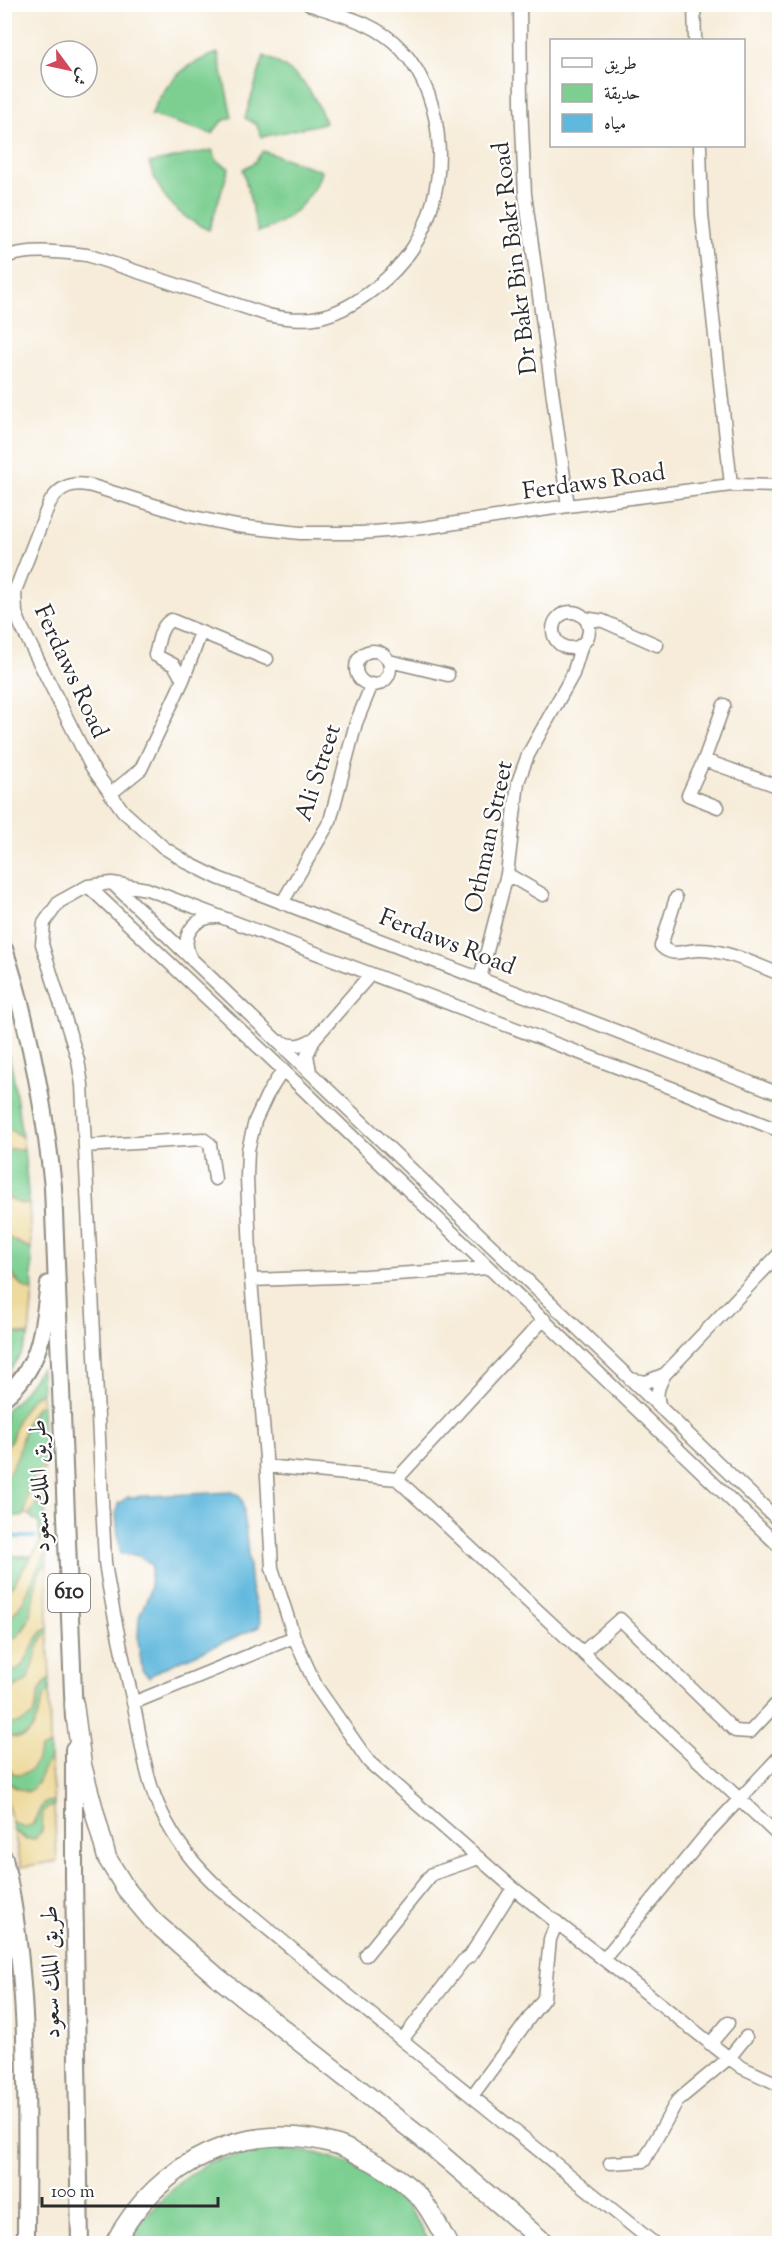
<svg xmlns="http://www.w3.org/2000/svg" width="784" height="2248" font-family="'Sorts Mill Goudy',Amiri,serif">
  <rect width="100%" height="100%" fill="#fff"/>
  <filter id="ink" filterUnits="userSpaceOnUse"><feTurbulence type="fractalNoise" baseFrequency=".0167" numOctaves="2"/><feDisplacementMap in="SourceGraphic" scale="12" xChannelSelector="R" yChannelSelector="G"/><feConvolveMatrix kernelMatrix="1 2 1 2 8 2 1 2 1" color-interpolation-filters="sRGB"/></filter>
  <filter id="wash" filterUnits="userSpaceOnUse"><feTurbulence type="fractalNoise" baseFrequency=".008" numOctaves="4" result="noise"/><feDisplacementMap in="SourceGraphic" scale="24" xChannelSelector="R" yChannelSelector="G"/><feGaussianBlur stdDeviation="1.35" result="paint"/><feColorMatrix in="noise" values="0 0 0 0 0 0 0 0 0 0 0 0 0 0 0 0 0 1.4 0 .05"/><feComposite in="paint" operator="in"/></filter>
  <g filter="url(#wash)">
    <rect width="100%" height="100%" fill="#f6ecd9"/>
    <!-- green -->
    <path fill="#7ccf91" stroke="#547d5e" stroke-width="1.5" d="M 218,53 L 232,117 L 221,122 L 212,134 L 151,115 C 165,82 185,63 218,53 Z
      M 264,56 C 296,70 315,90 325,123 L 262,137 L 256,124 L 245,118 Z
      M 212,150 L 217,161 L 229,168 L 209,230 C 178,217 159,196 149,163 Z
      M 263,151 L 322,171 C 310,202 290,222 258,232 L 243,169 L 255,162 Z
      M 4,1037 L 13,1074 L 22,1137 L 5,1126 Z
      M 4,1149 L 24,1149 L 29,1204 L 21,1204 L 5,1197 Z
      M 4,1230 L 12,1240 L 31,1248 L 33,1292 C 7,1281 5,1257 4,1230 Z
      M 5,1331 L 29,1336 L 21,1354 L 5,1377 Z
      M 41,1368 L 42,1392 C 14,1410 21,1426 5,1450 L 5,1411 L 19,1398 Z
      M 42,1404 L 44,1466 C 29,1479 27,1495 25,1514 L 22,1517 L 5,1514 L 4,1479 L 17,1455 L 27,1422 L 38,1406 Z
      M 45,1498 L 46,1534 L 40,1542 L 39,1524 L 29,1515 L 35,1505 Z
      M 47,1553 L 47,1562 L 40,1570 L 31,1616 L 17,1639 L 5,1643 L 4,1620 C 30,1605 29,1574 47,1553 Z
      M 11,1556 L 31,1556 L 15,1582 L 5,1593 L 5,1564 Z
      M 48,1627 L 48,1632 C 27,1653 44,1686 5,1689 L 5,1674 C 33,1669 28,1640 48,1627 Z
      M 50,1679 L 49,1693 L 45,1694 C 40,1714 33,1748 5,1734 L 4,1722 L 7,1723 L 35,1710 C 38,1698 39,1686 50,1679 Z
      M 50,1745 L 50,1760 C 40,1769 42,1794 22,1791 L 5,1779 L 4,1764 L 13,1773 L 44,1747 Z
      M 54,1801 L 54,1806 L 47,1808 L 40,1835 C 27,1844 25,1835 14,1831 L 12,1822 L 24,1827 L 34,1823 L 43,1803 Z
      M 266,2148 L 316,2153 L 352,2164 L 398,2194 L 418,2222 L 430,2243 L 128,2244 L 141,2221 L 176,2185 L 209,2162 Z"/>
    <!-- sand -->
    <path fill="#eeda9e" stroke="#8c8264" stroke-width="1.5" d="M 5,1126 L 22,1137 L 24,1149 L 5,1149 Z
      M 5,1197 L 21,1204 L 29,1204 L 31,1248 L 12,1240 L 6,1234 Z
      M 5,1250 C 11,1271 11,1283 33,1292 L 29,1335 L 5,1331 Z
      M 42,1392 L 42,1404 C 24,1412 23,1438 18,1454 C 14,1463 10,1471 5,1479 L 5,1450 L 12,1439 L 18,1418 L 31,1399 Z
      M 44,1466 L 45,1498 L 35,1505 L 29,1515 L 25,1514 C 27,1495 29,1479 44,1466 Z
      M 46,1534 L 47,1553 C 29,1574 30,1605 5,1620 L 5,1593 L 15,1582 Z
      M 47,1562 L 48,1627 C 28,1640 33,1669 5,1674 L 5,1643 C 44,1628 24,1589 47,1562 Z
      M 48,1632 L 50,1679 C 37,1687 38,1702 33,1715 C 24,1722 16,1726 5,1722 L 5,1689 C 43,1687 27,1652 48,1632 Z
      M 49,1693 L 50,1745 L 41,1749 C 36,1761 34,1773 19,1775 L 13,1773 L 5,1764 L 5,1734 C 36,1750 37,1712 45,1694 Z
      M 50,1760 L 54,1801 L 43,1803 L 32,1825 L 24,1827 L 12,1822 L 5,1795 L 5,1779 L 16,1788 L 27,1792 C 42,1785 39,1769 50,1760 Z
      M 54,1806 L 57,1861 L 21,1867 L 14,1831 L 25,1839 L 35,1839 L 42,1831 L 43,1811 L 47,1808 Z"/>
    <!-- water -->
    <path fill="#60b8dd" stroke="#467284" stroke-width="1.5" d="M 232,1492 L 239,1495 L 243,1502 L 251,1588 L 260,1622 L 259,1627 L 161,1669 L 149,1677 L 142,1670 L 138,1640 L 139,1617 L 149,1594 L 152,1566 C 142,1555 134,1554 120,1554 L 116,1516 L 118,1504 L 128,1497 Z"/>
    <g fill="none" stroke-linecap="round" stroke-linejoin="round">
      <!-- stream -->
      <path stroke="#60b8dd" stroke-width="4" d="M 4,1533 L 16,1537 L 35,1537"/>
    </g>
  </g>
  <g filter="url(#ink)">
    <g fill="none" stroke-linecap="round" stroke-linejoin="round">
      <!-- minor casing -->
      <g stroke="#908c82" stroke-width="15">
        <path id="minor" d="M 520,4 L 521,103 L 525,194 L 568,506
          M 694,4 L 695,40
          M 700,146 L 702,215 L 731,485
          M 4,257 C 32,248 59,252 87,255 L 268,315 C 312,325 339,316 374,289 C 388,278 402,264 412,249 C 450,192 449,101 401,49 C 377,23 341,15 308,4
          M 780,486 L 731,485 L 568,506 L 423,528 L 361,533 L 300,533 L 237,526 L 189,516 L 92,486 C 73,481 59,486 49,504 L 15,591 L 16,613 L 21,626 L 91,766 L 123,811 L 163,847 L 188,863 L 218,878 L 780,1094
          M553 630a18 18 0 1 1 36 0a18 18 0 1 1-36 0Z
          M 584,618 L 603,621 L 657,645
          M356 668a17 17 0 1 1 34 0a17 17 0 1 1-34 0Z
          M 389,661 L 448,675
          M 183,680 L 174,665 L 155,655 C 159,642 159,627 171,620 L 267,659
          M 704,760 L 780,787
          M 110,794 L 141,769 L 183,680 L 201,632
          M 718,807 L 688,795 L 704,760 L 724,705
          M 507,874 L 543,895
          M 112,883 L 780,1522
          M 88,886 L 283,1070 L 780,1547
          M 676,898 L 661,946 C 674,959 686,949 701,950 C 729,951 754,964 780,974
          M 282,903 L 330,821 L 356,723 L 372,684
          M 190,957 C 180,935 194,917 217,917
          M 480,978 L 507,874 L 518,782 L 528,755 L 573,674 L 582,644
          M 315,1038 L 370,975
          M 282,1042 C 295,1048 303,1045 315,1038 L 307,1055 L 310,1071
          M 283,1070 L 267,1095 L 255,1121 L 248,1150 L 247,1177 L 251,1280 L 266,1458 L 272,1568 L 294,1637 L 316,1686 L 369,1762 L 513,1888 L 729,2058 L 743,2068 L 780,2085
          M 85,1146 L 203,1139 L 210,1144 L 215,1179
          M 251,1280 L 365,1276 L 489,1268
          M 665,1374 L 780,1253
          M 630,1379 L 646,1382 L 665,1374 C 658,1387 655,1394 660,1407
          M 266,1466 L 397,1479 L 780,1837
          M 397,1479 L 544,1319
          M 583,1652 L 620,1619 L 735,1731 L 750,1732 L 780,1700
          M 133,1703 L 294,1637
          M 366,1955 L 432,1874 L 479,1858
          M 604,1959 L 705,1836 L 780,1756
          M 402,2040 L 463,1961 L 470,1956 L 513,1888
          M 710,2044 L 728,2023
          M 472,2096 L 544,1998 L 550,1939 L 557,1922
          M 610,2163 L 644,2161 L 677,2101 L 729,2058 L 746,2037
          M 655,2244 L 402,2040 L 220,1889 C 196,1867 176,1843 162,1813 C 146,1782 142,1745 135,1711 C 124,1661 112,1613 105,1562 L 82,1085 L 78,1060 L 42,944 L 44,923 L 59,902 L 88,886 L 112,883 L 147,889 L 672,1088 L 780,1131"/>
      </g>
      <!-- major casing -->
      <g stroke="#908c82" stroke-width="20">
        <path id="major" d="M 4,949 C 30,1028 44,1104 53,1187 L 74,1718
          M 4,1397 C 42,1366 43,1328 49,1284
          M 74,1749 L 74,1876 L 80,2244
          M 4,1858 C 32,1984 26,2116 26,2244"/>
      </g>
      <!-- highway casing -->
      <g stroke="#908c82" stroke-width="21">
        <path id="highway" d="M 74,1704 L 82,1765 L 107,1858 L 126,1889 L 152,1920 L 216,1976 L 423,2139 L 546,2244
          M 114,2244 C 158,2161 247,2117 338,2145 C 347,2148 355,2153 363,2157 C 381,2165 410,2185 422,2200 C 432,2213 440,2229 448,2244"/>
      </g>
      <!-- minor -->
      <use href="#minor" stroke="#fff" stroke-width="12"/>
      <!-- major -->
      <use href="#major" stroke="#fff" stroke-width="16"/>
      <!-- highway -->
      <use href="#highway" stroke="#fff" stroke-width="18"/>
    </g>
  </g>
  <g text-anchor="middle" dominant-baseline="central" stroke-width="4.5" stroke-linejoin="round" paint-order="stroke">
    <!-- shield labels -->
    <rect fill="#fff" stroke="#6b6b6b" stroke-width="1.5" x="48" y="1574" width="42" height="38" rx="4.5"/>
    <g font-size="22" font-weight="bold" fill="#2b2b2b">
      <text x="69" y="1593">610</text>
    </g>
    <!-- street labels -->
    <g font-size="24" fill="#2b2b2b" stroke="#fff">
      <text transform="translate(516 258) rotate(-97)">Dr Bakr Bin Bakr Road</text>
      <text transform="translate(594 483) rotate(-8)">Ferdaws Road</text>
      <text transform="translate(70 672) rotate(65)">Ferdaws Road</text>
      <text transform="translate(319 773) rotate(-72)">Ali Street</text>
      <text transform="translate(490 837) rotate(-78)">Othman Street</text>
      <text transform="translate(447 943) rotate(21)">Ferdaws Road</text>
      <text transform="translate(41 1486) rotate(-92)">طريق الملك سعود</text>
      <text transform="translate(52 1972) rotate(-91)">طريق الملك سعود</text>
    </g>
  </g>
  <!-- margin -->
  <rect width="784" height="2248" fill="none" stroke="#fff" stroke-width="24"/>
  <!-- legend -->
  <rect x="550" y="39" width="195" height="108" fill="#ffffff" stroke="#aaaaaa" stroke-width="1.5"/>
  <rect x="562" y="58" width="30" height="9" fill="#ffffff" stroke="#aaaaaa" stroke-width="1.5"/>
  <text x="604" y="69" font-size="18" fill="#2b2b2b">طريق</text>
  <rect x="562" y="84" width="30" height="18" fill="#7ccf91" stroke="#aaaaaa" stroke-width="1.5"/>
  <text x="604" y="99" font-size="18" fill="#2b2b2b">حديقة</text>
  <rect x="562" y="114" width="30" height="18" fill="#60b8dd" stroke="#aaaaaa" stroke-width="1.5"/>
  <text x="604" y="129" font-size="18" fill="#2b2b2b">مياه</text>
  <!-- north arrow -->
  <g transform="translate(69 69) rotate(123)"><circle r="28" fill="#ffffff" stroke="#aaaaaa" stroke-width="1.5"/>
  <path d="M0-4.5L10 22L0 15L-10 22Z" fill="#d1495b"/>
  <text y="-9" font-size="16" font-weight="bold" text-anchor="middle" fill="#2b2b2b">ش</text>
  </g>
  <!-- scale -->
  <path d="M42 2197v9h176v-9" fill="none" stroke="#2b2b2b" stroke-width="3"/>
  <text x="51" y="2197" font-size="18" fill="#2b2b2b" stroke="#ffffff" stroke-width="4.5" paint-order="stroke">100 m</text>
</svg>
